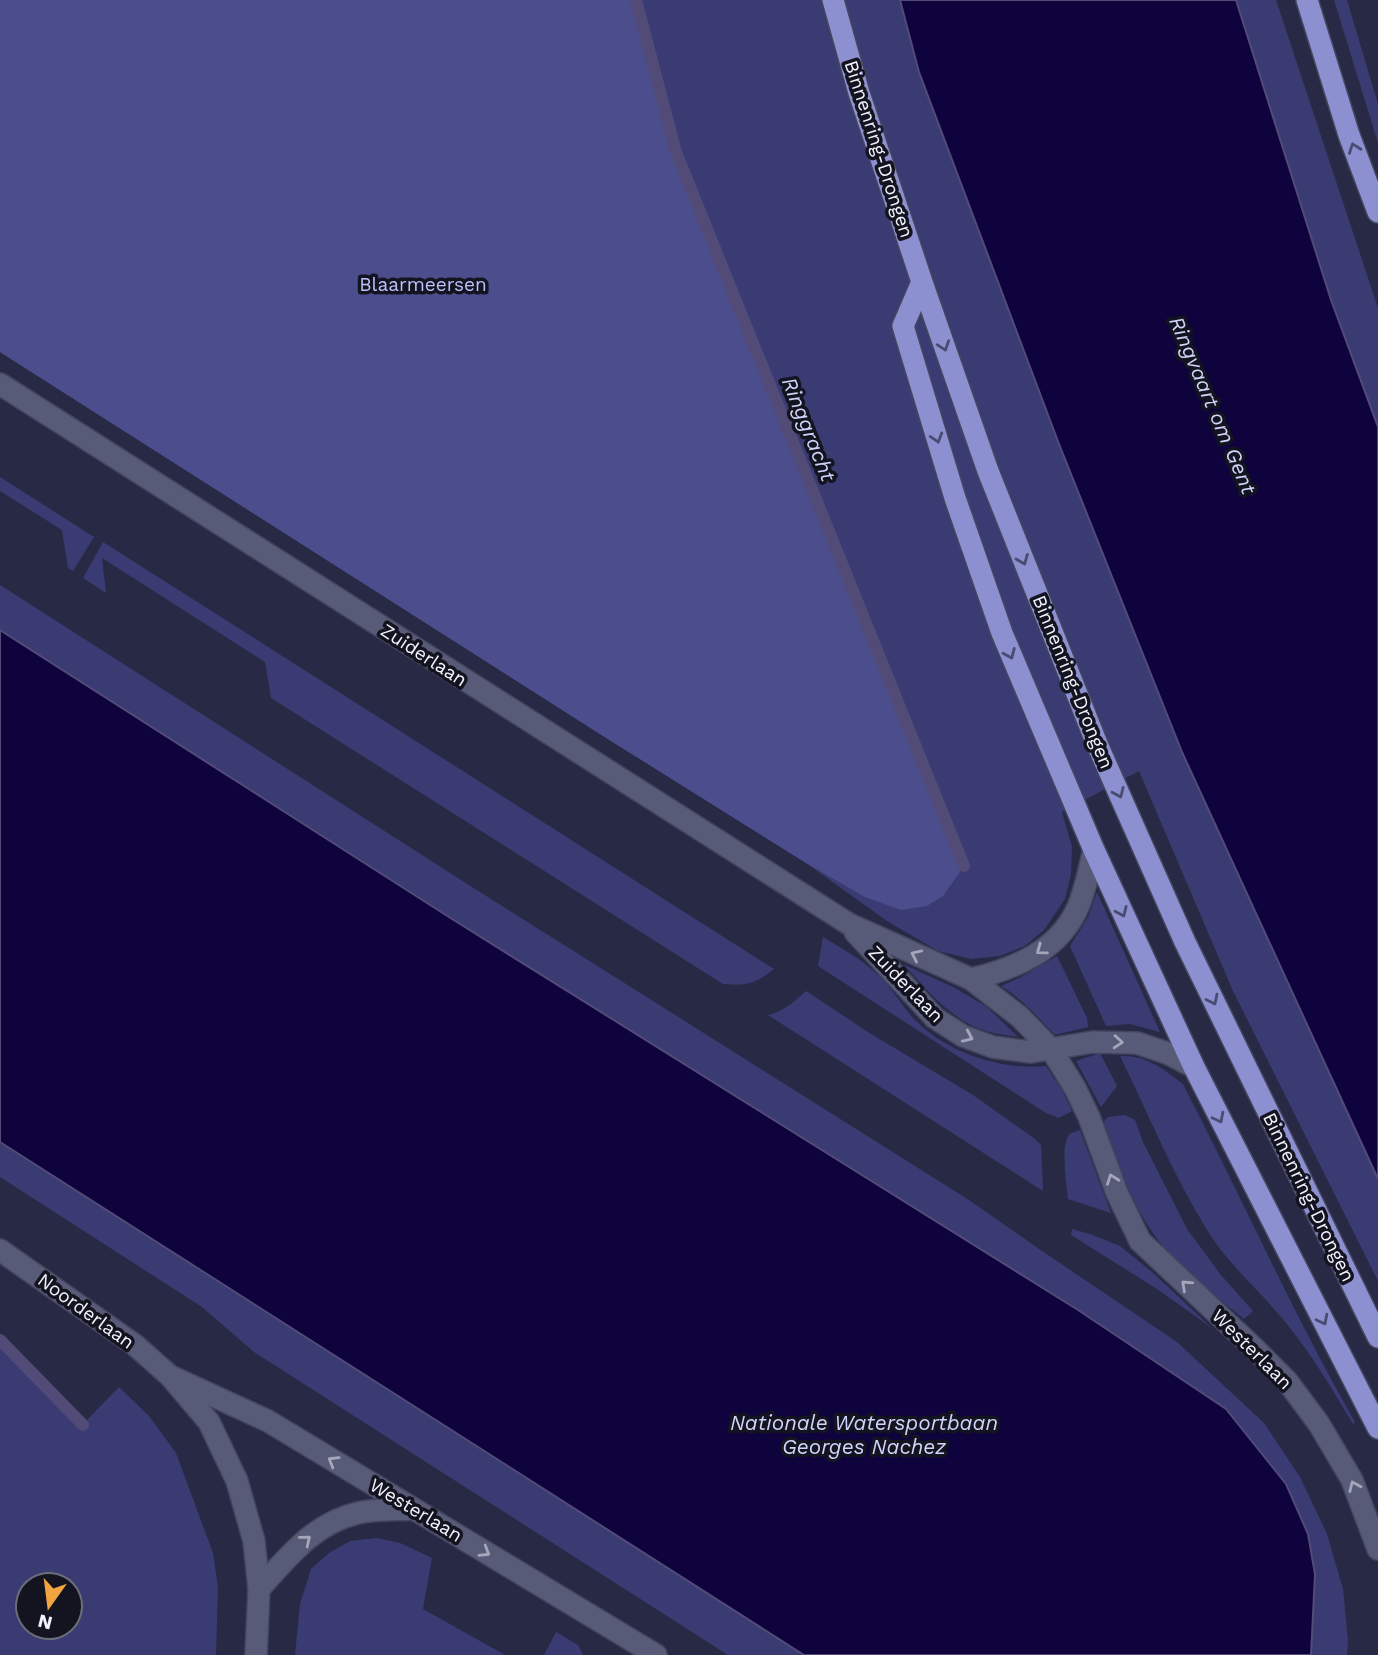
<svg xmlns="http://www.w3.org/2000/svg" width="1378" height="1655" font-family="'Work Sans',sans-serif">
  <rect width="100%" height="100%" fill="#282a45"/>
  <!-- green -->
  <path fill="#3a3b73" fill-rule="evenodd" d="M 0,0 L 900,0 L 919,72 L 1059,444 L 1182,752 L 1378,1179 L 1378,1281 L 1233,991 L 1139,771 L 1062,812 L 1072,847 L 1071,874 L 1065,899 L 1044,930 L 1025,946 L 1000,956 L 971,959 L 938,951 L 887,921 L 806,863 L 603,736 L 0,352 Z
    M 1236,0 L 1276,0 L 1378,308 L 1378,427 L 1331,300 Z
    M 1334,0 L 1347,0 L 1378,104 L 1378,143 Z
    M 0,477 L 94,537 L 73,571 L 68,568 L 62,530 L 0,491 Z
    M 103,542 L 774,969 C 755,984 747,986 723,984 L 271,698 L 265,662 L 102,558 L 106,593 L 83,578 Z
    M 0,585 L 472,887 L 969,1200 L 1042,1251 L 1177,1342 L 1264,1423 L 1300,1477 L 1327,1534 L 1343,1589 L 1348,1641 L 1347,1655 L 1311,1655 L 1315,1574 L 1226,1409 L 1078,1310 L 452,919 L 0,630 Z
    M 1097,892 L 1160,1032 L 1130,1024 L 1106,1026 L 1070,946 L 1088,917 Z
    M 823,937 C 841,948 861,959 876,973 C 891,986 901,1005 914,1019 C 945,1052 1002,1071 1046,1066 L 1062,1090 L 1072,1111 L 1059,1118 L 1046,1113 L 818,966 Z
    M 1057,956 L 1087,1018 L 1088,1027 L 1055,1035 C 1038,1017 1022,999 1001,986 L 1019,978 Z
    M 903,964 L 955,988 L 987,1007 L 1018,1037 C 1009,1035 999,1035 990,1032 C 953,1023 928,991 903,964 Z
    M 806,991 L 871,1034 L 973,1095 L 1035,1139 L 1041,1145 L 1043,1191 L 768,1015 C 783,1012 795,1001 806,991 Z
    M 1100,1053 L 1117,1086 L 1101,1107 L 1076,1061 Z
    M 1120,1056 C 1147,1055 1163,1069 1183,1084 C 1241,1196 1292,1312 1355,1422 L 1353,1424 C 1331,1387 1309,1350 1281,1317 C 1256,1287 1226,1262 1206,1228 C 1172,1173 1148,1113 1120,1056 Z
    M 1125,1115 L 1135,1120 L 1143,1142 L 1187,1229 L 1221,1275 L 1253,1311 L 1244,1319 C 1226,1304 1207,1290 1189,1274 C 1153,1241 1134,1207 1118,1162 C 1113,1148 1107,1135 1104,1121 L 1108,1117 Z
    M 1080,1130 L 1111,1213 L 1068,1199 C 1067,1186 1060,1145 1069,1135 C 1072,1132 1075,1132 1080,1130 Z
    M 0,1143 L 804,1655 L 728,1655 L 254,1352 L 202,1307 L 0,1177 Z
    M 1072,1229 L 1090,1234 L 1120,1246 L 1152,1272 L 1212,1328 L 1157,1289 L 1071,1235 Z
    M 0,1340 L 82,1425 L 119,1387 L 149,1416 L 176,1453 L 213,1553 L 218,1587 L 216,1655 L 0,1655 ZM 70,1585 L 70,1627 L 28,1627 L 28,1585 Z
    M 376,1538 L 400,1543 L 432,1558 L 423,1609 L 505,1655 L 295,1655 L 300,1604 L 311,1569 L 329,1553 L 350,1541 Z
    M 556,1632 L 578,1645 L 583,1655 L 544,1655 Z"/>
  <!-- forest -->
  <path fill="#4b4d8d" d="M 0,0 L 636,0 L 676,152 L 964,866 L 943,896 L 927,906 L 901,910 L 865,897 L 806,863 L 603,736 L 0,352 Z"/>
  <!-- water -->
  <path fill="#0f033e" stroke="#524b77" stroke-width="2" d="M 900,0 L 1236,0 L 1331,300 L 1378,427 L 1378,1179 L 1182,752 L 1059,444 L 919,72 Z
    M 0,630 L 452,919 L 1078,1310 L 1226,1409 L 1286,1484 L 1308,1534 L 1315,1574 L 1311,1655 L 804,1655 L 0,1142 Z"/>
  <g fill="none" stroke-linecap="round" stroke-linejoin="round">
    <!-- stream -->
    <path stroke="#524b77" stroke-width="12" d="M 636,0 L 676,152 L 964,866
      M 0,1340 L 83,1425"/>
    <!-- tertiary casing -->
    <g stroke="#44465f" stroke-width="24">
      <path id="tertiary" d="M 0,384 L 849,924 L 971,979 L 1020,1017 L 1051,1049 L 1075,1088 L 1089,1117 L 1117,1193 L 1140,1241 L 1254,1348 L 1287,1381 L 1319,1424 L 1352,1480 L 1378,1549
        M 855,932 L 935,1018 L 963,1036 L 993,1047 L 1031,1052 L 1093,1042 L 1137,1043 L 1167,1053 L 1194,1067
        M 971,979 C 1014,969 1059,951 1078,907 C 1086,889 1089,868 1094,850
        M 0,1250 L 135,1345 L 170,1376 L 209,1422 L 237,1481 L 254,1541 L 259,1589 L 256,1655
        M 170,1376 L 268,1421 L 656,1655
        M 259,1589 C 288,1557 314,1523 358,1513 C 375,1509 395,1510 413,1509"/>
    </g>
    <!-- trunk casing -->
    <g stroke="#44465f" stroke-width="24">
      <path id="trunk" d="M 833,0 L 859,93 L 922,282 L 988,471 L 1097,744 L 1185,942 L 1378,1337
        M 1307,0 L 1349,135 L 1378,212
        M 922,282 L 903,326 L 955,498 L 1002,633 L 1094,850 L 1194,1067 L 1378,1428"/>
    </g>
    <!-- tertiary -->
    <use href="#tertiary" stroke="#585b78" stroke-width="21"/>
    <!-- trunk -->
    <use href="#trunk" stroke="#8c90d1" stroke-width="21"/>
  </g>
  <!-- one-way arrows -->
  <defs><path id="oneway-chevron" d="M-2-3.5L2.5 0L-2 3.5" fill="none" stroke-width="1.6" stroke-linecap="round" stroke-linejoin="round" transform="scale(1.75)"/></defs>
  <g stroke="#494c70">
    <use href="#oneway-chevron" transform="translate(1354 148) rotate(-110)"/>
    <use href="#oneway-chevron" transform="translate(944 346) rotate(71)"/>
    <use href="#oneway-chevron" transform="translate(937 438) rotate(73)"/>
    <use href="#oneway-chevron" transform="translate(1023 560) rotate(68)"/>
    <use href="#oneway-chevron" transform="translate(1010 654) rotate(67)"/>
    <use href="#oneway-chevron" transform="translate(1119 793) rotate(66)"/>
    <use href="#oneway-chevron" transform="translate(1122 912) rotate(66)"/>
    <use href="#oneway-chevron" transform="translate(1213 1000) rotate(64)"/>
    <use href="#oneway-chevron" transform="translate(1219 1118) rotate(63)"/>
    <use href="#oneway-chevron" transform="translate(1323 1320) rotate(63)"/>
  </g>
  <g stroke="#a4a6ba">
    <use href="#oneway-chevron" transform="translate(1041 950) rotate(144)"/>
    <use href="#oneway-chevron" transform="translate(916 955) rotate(-155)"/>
    <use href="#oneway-chevron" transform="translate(968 1037) rotate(24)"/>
    <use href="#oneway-chevron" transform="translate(1118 1042) rotate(4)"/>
    <use href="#oneway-chevron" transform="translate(1112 1179) rotate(-110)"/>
    <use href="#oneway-chevron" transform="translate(1186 1285) rotate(-137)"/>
    <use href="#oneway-chevron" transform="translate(333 1461) rotate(-149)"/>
    <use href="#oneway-chevron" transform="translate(1354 1486) rotate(-114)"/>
    <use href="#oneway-chevron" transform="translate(306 1540) rotate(-39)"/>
    <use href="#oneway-chevron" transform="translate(485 1552) rotate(31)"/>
  </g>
  <g text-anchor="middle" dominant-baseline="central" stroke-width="7" stroke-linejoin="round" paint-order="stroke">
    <!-- street labels -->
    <g font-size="19" fill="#f0f2fd" stroke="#131420">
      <text transform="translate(879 149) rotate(72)">Binnenring-Drongen</text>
      <text transform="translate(424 655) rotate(33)">Zuiderlaan</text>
      <text transform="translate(1073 682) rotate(68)">Binnenring-Drongen</text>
      <text transform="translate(906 984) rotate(46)">Zuiderlaan</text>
      <text transform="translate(1309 1197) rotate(64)">Binnenring-Drongen</text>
      <text transform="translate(86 1311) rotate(36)">Noorderlaan</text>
      <text transform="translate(1252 1349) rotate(45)">Westerlaan</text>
      <text transform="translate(416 1510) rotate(31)">Westerlaan</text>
    </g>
    <!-- park labels -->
    <g font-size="19" fill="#bbc1f9" stroke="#131420">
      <text x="423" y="284">Blaarmeersen</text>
    </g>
    <!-- water labels -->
    <g font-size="21" font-style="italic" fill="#cfd4fa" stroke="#131420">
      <text transform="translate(1213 405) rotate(67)">Ringvaart om Gent</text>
      <text transform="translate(809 429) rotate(68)">Ringgracht</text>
      <text x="864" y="1422">Nationale Watersportbaan<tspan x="864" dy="24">Georges Nachez</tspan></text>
    </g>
  </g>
  <!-- north arrow -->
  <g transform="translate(49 1606) rotate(194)"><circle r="33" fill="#131420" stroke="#6b6d78" stroke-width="2"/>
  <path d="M0-5L12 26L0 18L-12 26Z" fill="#f1a540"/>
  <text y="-10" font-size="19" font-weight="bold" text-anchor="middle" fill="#f0f2fd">N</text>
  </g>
</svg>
